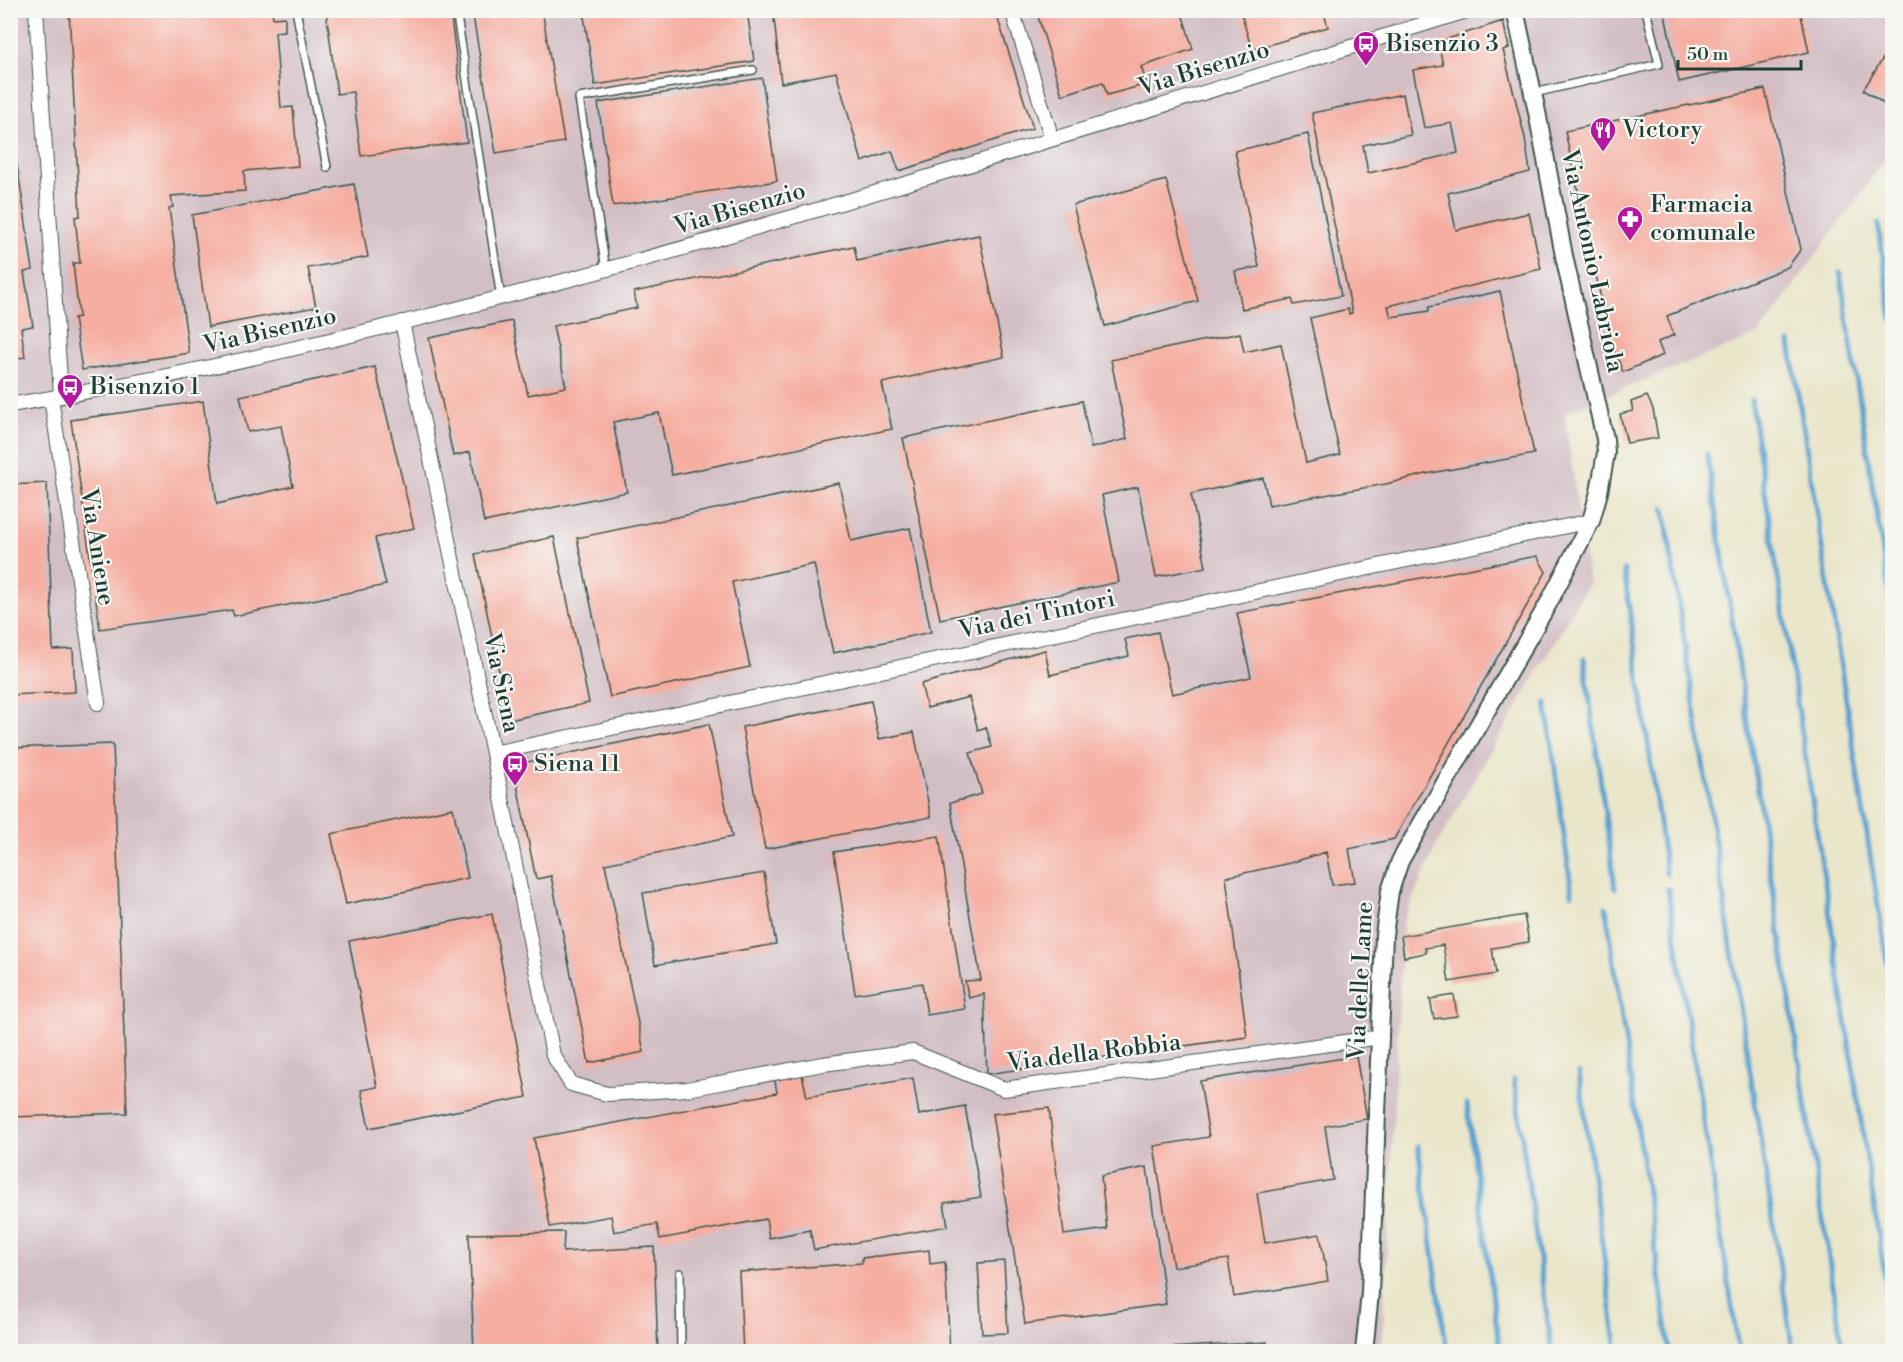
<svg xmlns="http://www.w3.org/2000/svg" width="1903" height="1362" font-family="'Libre Bodoni',serif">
  <rect width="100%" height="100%" fill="#f6f6f2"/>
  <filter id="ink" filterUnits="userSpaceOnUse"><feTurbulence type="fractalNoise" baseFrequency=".0167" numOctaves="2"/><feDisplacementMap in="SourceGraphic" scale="12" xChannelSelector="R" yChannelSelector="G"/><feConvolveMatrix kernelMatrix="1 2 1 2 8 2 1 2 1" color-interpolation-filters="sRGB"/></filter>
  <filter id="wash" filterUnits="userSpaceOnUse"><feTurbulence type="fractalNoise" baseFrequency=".008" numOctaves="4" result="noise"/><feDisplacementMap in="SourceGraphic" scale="24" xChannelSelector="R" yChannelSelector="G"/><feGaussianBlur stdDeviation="1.35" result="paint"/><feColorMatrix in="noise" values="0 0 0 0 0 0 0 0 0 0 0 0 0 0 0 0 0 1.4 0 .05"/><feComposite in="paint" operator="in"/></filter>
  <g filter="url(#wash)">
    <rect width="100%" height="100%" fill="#eae6ca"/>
    <!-- industrial -->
    <path fill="#d2bec5" d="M 10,11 L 1892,11 L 1892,150 L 1759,334 L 1564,413 L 1589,583 L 1437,844 L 1403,921 L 1382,1351 L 11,1351 Z"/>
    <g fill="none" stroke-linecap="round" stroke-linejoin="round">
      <!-- stream -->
      <path stroke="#59a1cf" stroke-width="5" d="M 1878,223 L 1892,319
        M 1840,272 L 1892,613
        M 1790,343 L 1892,994
        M 1751,400 L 1892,1323
        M 1707,454 L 1843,1352
        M 1664,508 L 1793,1352
        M 1624,570 L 1666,873
        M 1584,658 L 1615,888
        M 1546,703 L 1572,894
        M 1668,889 L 1739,1352
        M 1606,907 L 1670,1352
        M 1579,1073 L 1617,1352
        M 1514,1080 L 1552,1352
        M 1467,1104 L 1500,1352
        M 1418,1146 L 1447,1352"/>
    </g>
    <g id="blocks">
      <!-- building -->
      <path fill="#f6aea1" d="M 69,10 L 272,10 L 273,18 L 285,17 L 285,31 L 275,32 L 281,108 L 293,107 L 298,166 L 244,171 L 245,191 L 171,196 L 173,207 L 169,208 L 189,353 L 82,370 L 74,318 L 79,317 L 73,263 L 80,263 L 75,217 L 80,216 Z
        M 326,10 L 450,10 L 467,142 L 361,156 L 353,92 L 337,94 Z
        M 472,10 L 542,10 L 564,142 L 496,153 Z
        M 583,10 L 747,10 L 754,61 L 595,85 Z
        M 781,10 L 995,10 L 1033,128 L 899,171 L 892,151 L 862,162 L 836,72 L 781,83 L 774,18 L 782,16 Z
        M 1036,10 L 1181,10 L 1193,49 L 1141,67 L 1147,84 L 1107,95 L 1103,82 L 1062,95 Z
        M 1240,10 L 1323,10 L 1328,27 L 1252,50 Z
        M 1664,10 L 1800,10 L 1809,52 L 1679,82 Z
        M 1503,21 L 1509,48 L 1503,50 L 1525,138 L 1530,172 L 1448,193 L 1456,230 L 1529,213 L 1541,269 L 1388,306 L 1391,317 L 1429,311 L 1429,307 L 1500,291 L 1534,454 L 1426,474 L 1386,484 L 1269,505 L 1263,478 L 1191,494 L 1206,567 L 1156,577 L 1138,487 L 1102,495 L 1119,582 L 940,619 L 903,438 L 1082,401 L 1091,448 L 1127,439 L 1111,360 L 1240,333 L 1244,352 L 1281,344 L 1306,463 L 1340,455 L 1310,318 L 1348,309 L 1349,314 L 1352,313 L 1312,113 L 1403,94 L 1411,135 L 1363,145 L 1368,173 L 1458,153 L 1452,123 L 1424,128 L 1413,70 L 1443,65 L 1438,42 Z
        M 10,24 L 16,48 L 10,49 Z
        M 1892,44 L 1892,109 L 1863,90 Z
        M 762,78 L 777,181 L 613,206 L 598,103 Z
        M 1765,89 L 1801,249 L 1788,267 L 1667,316 L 1674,335 L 1658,342 L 1663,355 L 1623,372 L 1610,340 L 1565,131 Z
        M 12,131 L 33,270 L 24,272 L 33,326 L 21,328 L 25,357 L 10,360 Z
        M 1308,134 L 1341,296 L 1294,305 L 1292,299 L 1242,309 L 1235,271 L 1259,267 L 1235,151 Z
        M 1166,180 L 1198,301 L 1105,326 L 1073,205 Z
        M 354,184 L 368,257 L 308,268 L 316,307 L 208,327 L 192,215 Z
        M 979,235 L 1004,357 L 882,383 L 892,429 L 672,475 L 659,413 L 613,422 L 627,492 L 484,522 L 470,452 L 453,456 L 429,338 L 512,321 L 528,395 L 566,387 L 553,326 L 637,308 L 634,292 L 854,246 L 857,261 Z
        M 375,367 L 414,528 L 375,538 L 386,585 L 234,616 L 232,610 L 100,629 L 71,420 L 203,401 L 217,504 L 293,486 L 281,426 L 248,432 L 240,396 Z
        M 1647,396 L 1653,409 L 1658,438 L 1627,443 L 1620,414 L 1633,411 L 1631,402 Z
        M 47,483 L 53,650 L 73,649 L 75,692 L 10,695 L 10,485 Z
        M 839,483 L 851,541 L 910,528 L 931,632 L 833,653 L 814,564 L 732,582 L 750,667 L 610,697 L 577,538 Z
        M 554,537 L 589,703 L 509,720 L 475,554 Z
        M 1537,556 L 1546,572 L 1394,839 L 1349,849 L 1355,882 L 1332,885 L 1326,852 L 1290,863 L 1226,877 L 1247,1037 L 987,1074 L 984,994 L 969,998 L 965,981 L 981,980 L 950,803 L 982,794 L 970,753 L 992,747 L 986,727 L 978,730 L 969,697 L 927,708 L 921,684 L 1045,650 L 1050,675 L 1129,656 L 1125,639 L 1158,632 L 1172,694 L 1251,677 L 1237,613 Z
        M 871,701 L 879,739 L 914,732 L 931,817 L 765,849 L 742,727 Z
        M 709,724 L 732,837 L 605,864 L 644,1052 L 589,1063 L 551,876 L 536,879 L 513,765 Z
        M 113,744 L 127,1113 L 10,1117 L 10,748 Z
        M 453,808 L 468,878 L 346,904 L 331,834 Z
        M 939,836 L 965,1009 L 927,1015 L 922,983 L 855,994 L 834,852 Z
        M 764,873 L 776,944 L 655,965 L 643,893 Z
        M 492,914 L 527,1097 L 369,1128 L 361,1090 L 377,1087 L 349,941 Z
        M 1524,915 L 1529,942 L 1492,948 L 1496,974 L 1449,982 L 1443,945 L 1425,948 L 1426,953 L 1404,957 L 1401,936 Z
        M 1454,995 L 1457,1016 L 1434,1019 L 1430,999 Z
        M 1356,1056 L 1367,1119 L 1325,1126 L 1333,1180 L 1257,1193 L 1265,1243 L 1320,1234 L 1328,1281 L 1234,1297 L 1228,1259 L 1173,1267 L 1154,1146 L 1209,1137 L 1200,1081 Z
        M 801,1070 L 807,1097 L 913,1078 L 919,1115 L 965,1106 L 981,1197 L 944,1203 L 948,1226 L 814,1250 L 810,1230 L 769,1238 L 766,1219 L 660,1239 L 657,1224 L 614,1232 L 611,1216 L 550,1227 L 534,1138 L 777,1093 L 774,1075 Z
        M 1049,1108 L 1064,1235 L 1107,1229 L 1101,1176 L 1147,1167 L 1166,1304 L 1025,1324 L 992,1114 Z
        M 564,1232 L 563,1252 L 654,1247 L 658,1352 L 474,1352 L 469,1234 Z
        M 929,1250 L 930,1264 L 945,1262 L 950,1352 L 743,1352 L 739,1272 L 862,1263 L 862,1258 Z
        M 1004,1261 L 1008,1333 L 982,1334 L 978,1263 Z
        M 1267,1342 L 1267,1352 L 1135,1352 L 1135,1350 Z"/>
    </g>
  </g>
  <g filter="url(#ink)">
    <use href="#blocks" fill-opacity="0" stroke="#3d564a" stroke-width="1.5"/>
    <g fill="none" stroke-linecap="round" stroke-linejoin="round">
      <!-- service casing -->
      <g stroke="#3d564a" stroke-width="10">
        <path id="service" d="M 296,10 L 327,167
          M 456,10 L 501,298
          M 1534,93 L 1659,64 L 1646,10
          M 606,270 L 579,98 L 753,70
          M 680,1273 L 681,1352"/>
      </g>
      <!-- minor casing -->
      <g stroke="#3d564a" stroke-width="16">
        <path id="minor" d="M 36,10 L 61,396
          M 1012,10 L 1049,129 L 1050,139
          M 402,322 L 493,753 L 553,1055 L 571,1084 L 607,1094 L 687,1089 L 823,1064 L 913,1052 L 1004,1089 L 1381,1037
          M 51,398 L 98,703
          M 10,405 C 193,375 373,332 552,284 C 860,202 1164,105 1469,10
          M 493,753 L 1591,521"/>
      </g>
      <!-- tertiary casing -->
      <g stroke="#3d564a" stroke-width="20">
        <path id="tertiary" d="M 1364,1352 L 1370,1293 L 1384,935 L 1390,891 L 1400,861 L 1548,604 L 1591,521 L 1599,492 L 1606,453 L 1605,439 L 1564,256 L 1537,112 L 1515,10"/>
      </g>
      <!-- service -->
      <use href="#service" stroke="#fff" stroke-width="7"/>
      <!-- minor -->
      <use href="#minor" stroke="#fff" stroke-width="14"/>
      <!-- tertiary -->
      <use href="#tertiary" stroke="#fff" stroke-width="16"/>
    </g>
  </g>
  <!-- icons -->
  <defs>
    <g id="bus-pin" transform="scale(1.35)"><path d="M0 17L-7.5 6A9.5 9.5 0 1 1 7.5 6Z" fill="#b5179e" stroke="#f6f6f2"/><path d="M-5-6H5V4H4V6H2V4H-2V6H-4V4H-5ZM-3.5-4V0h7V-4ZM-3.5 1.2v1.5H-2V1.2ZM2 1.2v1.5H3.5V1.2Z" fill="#fff"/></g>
    <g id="restaurant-pin" transform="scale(1.35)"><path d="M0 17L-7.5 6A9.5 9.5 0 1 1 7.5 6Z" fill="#b5179e" stroke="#f6f6f2"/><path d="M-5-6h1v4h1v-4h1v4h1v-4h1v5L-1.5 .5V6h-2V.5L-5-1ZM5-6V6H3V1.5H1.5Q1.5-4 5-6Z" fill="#fff"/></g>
    <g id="pharmacy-pin" transform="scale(1.35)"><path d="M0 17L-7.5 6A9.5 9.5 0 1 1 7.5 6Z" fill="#b5179e" stroke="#f6f6f2"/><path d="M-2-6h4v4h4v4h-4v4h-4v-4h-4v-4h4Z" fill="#fff"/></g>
  </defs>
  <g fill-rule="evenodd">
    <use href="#bus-pin" x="1366" y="44"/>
    <use href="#restaurant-pin" x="1603" y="130"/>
    <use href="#pharmacy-pin" x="1630" y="219"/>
    <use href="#bus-pin" x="70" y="387"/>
    <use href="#bus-pin" x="515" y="764"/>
  </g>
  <g text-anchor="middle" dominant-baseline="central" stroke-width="4.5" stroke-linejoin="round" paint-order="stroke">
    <!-- poi labels -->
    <g font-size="24" fill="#1f3d34" stroke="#f6f6f2" text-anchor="start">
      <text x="1386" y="44">Bisenzio 3</text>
      <text x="1622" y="130">Victory</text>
      <text x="1650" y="205">Farmacia<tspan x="1650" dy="28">comunale</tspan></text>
      <text x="90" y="387">Bisenzio 1</text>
      <text x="534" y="764">Siena 11</text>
    </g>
    <!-- street labels -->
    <g font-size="24" fill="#1f3d34" stroke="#f6f6f2">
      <text transform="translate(1204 69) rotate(-17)">Via Bisenzio</text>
      <text transform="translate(740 209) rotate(-16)">Via Bisenzio</text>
      <text transform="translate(1592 261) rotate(78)">Via Antonio Labriola</text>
      <text transform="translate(270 331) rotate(-13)">Via Bisenzio</text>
      <text transform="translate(97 547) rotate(81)">Via Aniene</text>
      <text transform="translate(1037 615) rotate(-12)">Via dei Tintori</text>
      <text transform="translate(501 683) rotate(78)">Via Siena</text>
      <text transform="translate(1361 981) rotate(-87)">Via delle Lame</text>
      <text transform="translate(1094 1053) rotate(-7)">Via della Robbia</text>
    </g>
  </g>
  <!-- margin -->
  <rect width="1903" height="1362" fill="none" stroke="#f6f6f2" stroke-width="36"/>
  <!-- scale -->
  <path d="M1678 60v9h123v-9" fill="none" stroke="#1f3d34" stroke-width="3"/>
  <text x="1687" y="60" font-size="18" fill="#1f3d34" stroke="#f6f6f2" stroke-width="4.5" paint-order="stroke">50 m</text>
</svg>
